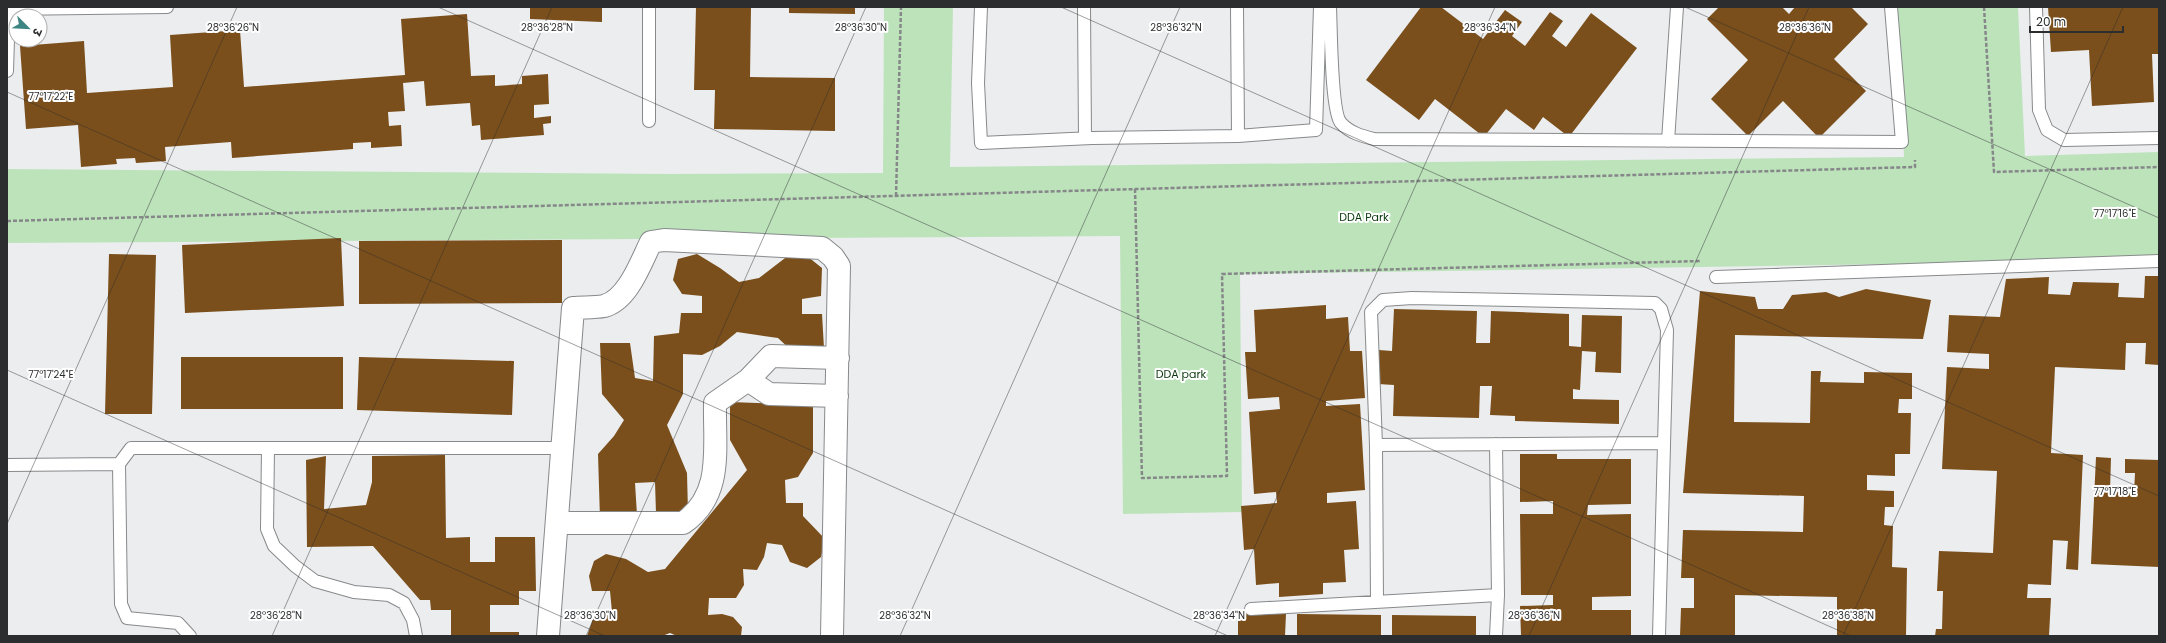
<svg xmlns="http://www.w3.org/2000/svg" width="2166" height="643" font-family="Poppins,'Noto Sans Devanagari',sans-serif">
  <rect width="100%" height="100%" fill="#ebedef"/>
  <!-- green -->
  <path fill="#bde3bb" d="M 884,7 L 953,7 L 950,167 L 1904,157 L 1897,7 L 2018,7 L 2025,156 L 2159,152 L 2159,260 L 1240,274 L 1242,512 L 1123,514 L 1120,236 L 7,243 L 7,169 L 670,174 L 883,173 Z"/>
  <!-- building -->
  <path fill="#7b4f1b" d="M 530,7 L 602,7 L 602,22 L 530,19 Z
    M 696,7 L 751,7 L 750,77 L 835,78 L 835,131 L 714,129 L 715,90 L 694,90 Z
    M 789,7 L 855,7 L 855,14 L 789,13 Z
    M 1421,7 L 1441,7 L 1483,39 L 1505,10 L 1522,22 L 1512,36 L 1525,46 L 1550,12 L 1563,21 L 1552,36 L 1566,47 L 1591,13 L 1637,48 L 1569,137 L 1543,117 L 1534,130 L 1506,109 L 1484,137 L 1435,99 L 1419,120 L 1366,80 Z
    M 1719,7 L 1782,7 L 1789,14 L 1795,7 L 1851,7 L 1868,24 L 1834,59 L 1866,91 L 1819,138 L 1783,101 L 1748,136 L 1711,99 L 1748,60 L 1707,19 Z
    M 2048,7 L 2159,7 L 2159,54 L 2152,54 L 2154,102 L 2092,106 L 2089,50 L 2051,52 Z
    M 467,14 L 471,76 L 495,75 L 495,86 L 522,84 L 522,76 L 548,74 L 549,104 L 534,105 L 534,118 L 551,116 L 551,123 L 543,124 L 544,135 L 481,140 L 480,125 L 472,126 L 470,103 L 426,106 L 424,81 L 403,83 L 405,111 L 388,112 L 389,126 L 401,125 L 402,146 L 371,148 L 371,142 L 353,143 L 353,149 L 232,158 L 231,142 L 165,147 L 166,161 L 136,163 L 135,158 L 116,159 L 117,164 L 81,167 L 78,125 L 26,129 L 20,46 L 84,41 L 87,93 L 173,87 L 170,35 L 240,30 L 244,87 L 405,75 L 401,19 Z
    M 341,238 L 344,306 L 185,313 L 182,245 Z
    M 562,240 L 562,303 L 359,304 L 359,241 Z
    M 109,254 L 156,255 L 152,414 L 105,414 Z
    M 697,254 L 720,268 L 739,282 L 759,278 L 789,255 L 807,256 L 822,268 L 821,296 L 802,299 L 802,314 L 822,314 L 824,348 L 793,352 L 778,338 L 737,332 L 720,346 L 702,355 L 683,354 L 683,394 L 667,425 L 687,473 L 688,512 L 656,513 L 655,482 L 635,483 L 637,515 L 600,519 L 598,454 L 614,436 L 624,420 L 602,394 L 600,343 L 630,343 L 635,378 L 653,381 L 654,336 L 679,333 L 681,313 L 702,313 L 702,296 L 682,294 L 673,280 L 678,259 Z
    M 2145,276 L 2159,276 L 2159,365 L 2145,364 L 2146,343 L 2126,343 L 2125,370 L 2055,367 L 2051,453 L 2083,455 L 2078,570 L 2066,569 L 2068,541 L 2053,540 L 2051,585 L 2028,584 L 2027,598 L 2051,598 L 2049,636 L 1935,636 L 1936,629 L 1942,629 L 1943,591 L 1937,591 L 1939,551 L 1993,553 L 1997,471 L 1942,469 L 1947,367 L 1989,369 L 1989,354 L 1947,352 L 1949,315 L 2000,317 L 2006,279 L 2049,277 L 2048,294 L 2070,295 L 2073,282 L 2119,283 L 2118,297 L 2144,298 Z
    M 1866,289 L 1931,300 L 1923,339 L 1735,335 L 1734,422 L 1810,423 L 1811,371 L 1821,371 L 1820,382 L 1864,383 L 1864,372 L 1912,373 L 1912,399 L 1899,399 L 1898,413 L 1911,413 L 1910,454 L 1895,454 L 1895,476 L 1867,475 L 1867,490 L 1894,491 L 1894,507 L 1885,507 L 1884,525 L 1893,526 L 1892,567 L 1907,568 L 1906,636 L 1837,636 L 1837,597 L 1735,595 L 1735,636 L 1680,636 L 1681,608 L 1694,608 L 1694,578 L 1681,578 L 1683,530 L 1803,532 L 1804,496 L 1683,493 L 1700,291 L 1755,297 L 1758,309 L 1783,309 L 1792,295 L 1826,292 L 1839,297 Z
    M 1326,305 L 1326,319 L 1348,317 L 1350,351 L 1362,351 L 1365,398 L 1326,401 L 1326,406 L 1360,404 L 1365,490 L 1327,493 L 1327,503 L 1356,501 L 1359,549 L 1344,550 L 1346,582 L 1323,583 L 1323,594 L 1279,597 L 1279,583 L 1256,585 L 1254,549 L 1244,550 L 1241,506 L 1277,503 L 1276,492 L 1254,494 L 1249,412 L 1280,409 L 1279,397 L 1248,399 L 1245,352 L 1256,352 L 1254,310 Z
    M 1394,309 L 1477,311 L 1476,343 L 1490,343 L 1491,311 L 1569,314 L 1569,346 L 1581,347 L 1582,315 L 1622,316 L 1621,373 L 1595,372 L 1596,352 L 1582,351 L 1580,390 L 1573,389 L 1573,399 L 1619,400 L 1619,424 L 1515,421 L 1515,416 L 1490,415 L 1492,386 L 1480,386 L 1479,418 L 1393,416 L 1394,385 L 1378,384 L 1379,350 L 1392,351 Z
    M 181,357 L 343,357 L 343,409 L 181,409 Z
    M 359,357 L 514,361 L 512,415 L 357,410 Z
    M 730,402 L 813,405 L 813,453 L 798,477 L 785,480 L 786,503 L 803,503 L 803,516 L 825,539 L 821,557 L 807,568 L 790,562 L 782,545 L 767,543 L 764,557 L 757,570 L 743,569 L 744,585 L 736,598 L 709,598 L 708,615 L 722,614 L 733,617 L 742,627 L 741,636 L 677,636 L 670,633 L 662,636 L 587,636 L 593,619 L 612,612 L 610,591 L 592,591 L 589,576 L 594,561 L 606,554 L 626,559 L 648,572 L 665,569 L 747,470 L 730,440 Z
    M 1520,454 L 1557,454 L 1557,459 L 1631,459 L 1631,504 L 1588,505 L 1587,515 L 1631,514 L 1631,596 L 1592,597 L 1592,610 L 1631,610 L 1631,636 L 1521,636 L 1520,606 L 1553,605 L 1553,595 L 1521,595 L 1520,514 L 1553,514 L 1553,501 L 1520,502 Z
    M 445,455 L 446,538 L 470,537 L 470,562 L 495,562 L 495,537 L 535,537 L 536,591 L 519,591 L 519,605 L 490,605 L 490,632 L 519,632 L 519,636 L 451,636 L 451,610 L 431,610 L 430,600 L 420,600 L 373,546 L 307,547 L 306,460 L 326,456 L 324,509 L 366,505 L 372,482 L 372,456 Z
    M 2096,457 L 2111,458 L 2110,491 L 2134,493 L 2135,473 L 2125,473 L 2125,459 L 2159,460 L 2159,567 L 2091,564 Z
    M 1238,614 L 1286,614 L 1285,636 L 1238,636 Z
    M 1297,614 L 1381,615 L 1381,636 L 1297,636 Z
    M 1392,615 L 1476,616 L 1476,636 L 1392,636 Z"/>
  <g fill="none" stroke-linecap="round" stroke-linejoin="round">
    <!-- service casing -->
    <g stroke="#87898b" stroke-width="14">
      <path id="service" d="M 981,7 L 978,83 L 981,143 L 1092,138 L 1238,136 L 1316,130 L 1320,7
        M 1084,7 L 1085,138
        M 1237,7 L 1238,136
        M 1330,7 C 1331,27 1331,112 1341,123 C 1350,133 1362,136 1374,139 L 1902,142 L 1891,7
        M 2036,7 L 2039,110 L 2047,130 L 2064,140 L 2159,138
        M 7,9 L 167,7
        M 7,71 L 9,7
        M 649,121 L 649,7
        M 1668,141 L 1677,7
        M 1716,277 L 2159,261
        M 1376,445 L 1663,443
        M 268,448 L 267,529 L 274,546 L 295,566 L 315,581 L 354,592 L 389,595 L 404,603 L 413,620 L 416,636
        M 7,465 L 119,464
        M 1377,602 L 1376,445 L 1371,312 L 1383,300 L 1412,298 L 1655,303 L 1661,309 L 1667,330 L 1659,636
        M 1251,609 L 1498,595
        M 190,636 L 178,623 L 127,618 L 121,604 L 119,464 L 131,448 L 563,448
        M 1496,636 L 1498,595 L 1496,444"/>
    </g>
    <!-- minor casing -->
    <g stroke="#87898b" stroke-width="24">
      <path id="minor" d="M 837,396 L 769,394 L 748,380 L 771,356 L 838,358
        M 557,523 L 683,523 C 724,495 714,448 715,403 L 748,380
        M 548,636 L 573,308 C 583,307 594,308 604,306 C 628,300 641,262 651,242 L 664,240 L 822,248 L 833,257 L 839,266 L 832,636"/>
    </g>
    <!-- path -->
    <path stroke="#868789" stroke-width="2.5" stroke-dasharray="4 2" stroke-linecap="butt" d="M 1984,7 L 1994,172 L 2159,167
      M 1135,189 L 1142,478 L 1227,476 L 1222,274 L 1701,261
      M 896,196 L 901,7
      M 7,221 L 1915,167 L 1915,160"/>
    <!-- service -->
    <use href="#service" stroke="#fff" stroke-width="12"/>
    <!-- minor -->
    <use href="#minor" stroke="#fff" stroke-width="22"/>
  </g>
  <!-- ticks -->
  <path fill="none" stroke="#2c2d2e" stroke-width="1" stroke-opacity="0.45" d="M 438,7 L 1851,636M 1061,7 L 2159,496M 1685,7 L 2159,218M 7,92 L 1228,636M 7,370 L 605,636M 7,524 L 237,7M 272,636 L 552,7M 586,636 L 866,7M 900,636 L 1180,7M 1215,636 L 1495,7M 1529,636 L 1809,7M 1843,636 L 2123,7M 2158,636 L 2159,633"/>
  <g text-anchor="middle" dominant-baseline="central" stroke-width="4" stroke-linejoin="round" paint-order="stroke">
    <!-- park labels -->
    <g font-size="11" fill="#0a370c" stroke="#fff">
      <text x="1364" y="217">DDA Park</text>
      <text x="1181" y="374">DDA park</text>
    </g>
  </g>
  <g font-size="10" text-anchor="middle" fill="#2c2d2e" stroke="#fff" stroke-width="4" stroke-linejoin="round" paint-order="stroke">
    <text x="233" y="31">28°36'26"N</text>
    <text x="861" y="31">28°36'30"N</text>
    <text x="1176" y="31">28°36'32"N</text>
    <text x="1805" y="31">28°36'36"N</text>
    <text x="547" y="31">28°36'28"N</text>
    <text x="1490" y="31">28°36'34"N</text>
    <text x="51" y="100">77°17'22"E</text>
    <text x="2115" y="217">77°17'16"E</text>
    <text x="51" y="378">77°17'24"E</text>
    <text x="2115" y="495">77°17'18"E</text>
    <text x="276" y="619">28°36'28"N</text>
    <text x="590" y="619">28°36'30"N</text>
    <text x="905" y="619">28°36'32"N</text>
    <text x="1219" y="619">28°36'34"N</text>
    <text x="1534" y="619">28°36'36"N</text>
    <text x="1848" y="619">28°36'38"N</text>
  </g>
  <!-- border -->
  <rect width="2166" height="643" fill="none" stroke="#2c2d2e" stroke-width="16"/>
  <!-- north arrow -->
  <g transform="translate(28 28) rotate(114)"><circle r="19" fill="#ffffff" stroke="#ababab"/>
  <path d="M0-3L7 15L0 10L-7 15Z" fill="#3d8582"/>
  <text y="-6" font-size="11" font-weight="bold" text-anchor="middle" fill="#2c2d2e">उ</text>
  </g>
  <!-- scale -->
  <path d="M2030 26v6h93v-6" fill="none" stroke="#2c2d2e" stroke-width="2"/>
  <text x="2036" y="26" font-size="12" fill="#2c2d2e" stroke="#ffffff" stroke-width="3" paint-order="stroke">20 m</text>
</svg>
